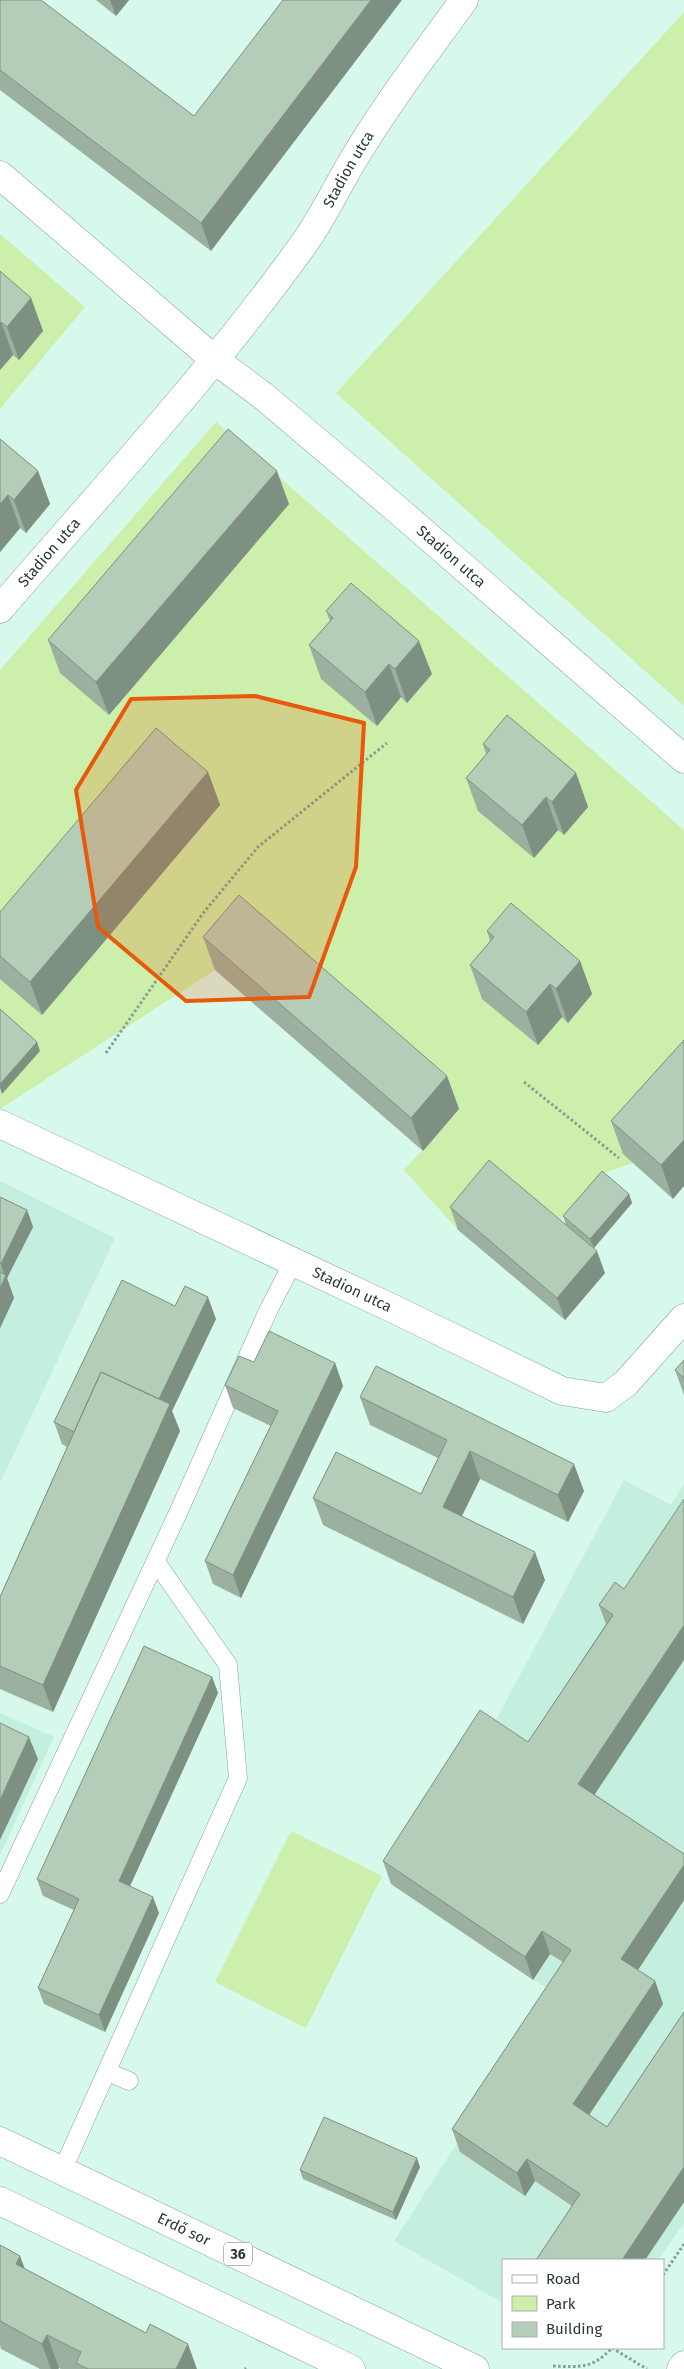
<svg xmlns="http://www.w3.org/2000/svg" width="684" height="2369" font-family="'Fira Sans',sans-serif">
  <rect width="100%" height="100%" fill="#d7f9ec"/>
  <!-- built -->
  <path fill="#c4eede" d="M 0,1181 L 115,1238 L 0,1483 Z
    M 624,1480 L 671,1505 L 684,1484 L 684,2223 L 658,2260 L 503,2260 L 503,2303 L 394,2241 L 554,1993 L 391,1884 L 489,1733 Z
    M 0,1713 L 54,1737 L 0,1855 Z"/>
  <!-- green -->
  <path fill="#ccf0ab" d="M 684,12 L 684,706 L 336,393 Z
    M 0,234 L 85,307 L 0,409 Z
    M 216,422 L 684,830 L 684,1086 L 623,1154 L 633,1163 L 601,1174 L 554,1227 L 458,1230 L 404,1170 L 459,1110 L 251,929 L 215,970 L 0,1109 L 0,670 Z
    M 291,1831 L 382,1876 L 306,2028 L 215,1982 Z"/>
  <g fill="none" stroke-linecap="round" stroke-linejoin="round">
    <!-- lane casing -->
    <g stroke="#83a398" stroke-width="19">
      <path id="lane" d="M 0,1894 L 178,1513 L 268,1311 L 293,1262
        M 108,2072 L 129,2081
        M 63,2169 L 238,1778 L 228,1665 L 156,1562"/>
    </g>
    <!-- street casing -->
    <g stroke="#83a398" stroke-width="29">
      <g id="street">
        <path id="s1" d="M 0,175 L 215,360 L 262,395 L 400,512 L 684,759"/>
        <path id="s2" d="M 0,609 C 103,489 211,373 303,245 C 324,216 339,182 358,152 C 390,99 428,50 464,0"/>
        <path id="s3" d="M 0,1124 L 400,1312 L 562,1391 L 606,1398 L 626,1383 L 684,1318"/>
      </g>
    </g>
    <!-- secondary casing -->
    <g stroke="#83a398" stroke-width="29">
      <path id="secondary" d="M 681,2369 L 684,2365"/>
    </g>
    <!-- primary casing -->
    <g stroke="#83a398" stroke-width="29">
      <g id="primary">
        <path id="s4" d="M 0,2141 L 475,2369"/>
        <path d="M 0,2201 L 351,2369"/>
      </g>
    </g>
    <!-- path -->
    <path stroke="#859d94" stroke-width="3" stroke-dasharray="2.5 2.5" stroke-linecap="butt" d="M 106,1053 L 204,912 L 258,847 L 387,743
      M 524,1082 L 619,1158
      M 663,2275 L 684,2244
      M 612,2348 L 647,2369
      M 553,2366 C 581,2367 592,2369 612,2348
      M 245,2369 L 246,2368"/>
    <!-- lane -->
    <use href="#lane" stroke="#fff" stroke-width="18"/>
    <!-- street -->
    <use href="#street" stroke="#fff" stroke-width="28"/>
    <!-- secondary -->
    <use href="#secondary" stroke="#fff" stroke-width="28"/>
    <!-- primary -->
    <use href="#primary" stroke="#fff" stroke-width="28"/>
  </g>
  <!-- wall -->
  <path fill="#9bb09e" d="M 0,0 L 194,116 L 211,251 L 0,90 Z
    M 96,0 L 129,0 L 116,16 Z
    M 0,271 L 31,298 L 43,331 L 19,360 L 13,355 L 0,370 Z
    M 0,439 L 38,471 L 50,504 L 26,533 L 20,528 L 0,552 Z
    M 289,504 L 109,715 L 60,673 L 48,640 Z
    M 326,611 L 432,674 L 407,703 L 401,697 L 377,726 L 321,679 L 309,645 L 330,621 Z
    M 483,744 L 576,773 L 588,807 L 564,835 L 558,830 L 534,858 L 478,811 L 466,778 L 486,754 Z
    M 208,772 L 220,805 L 42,1015 L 0,979 L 0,912 Z
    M 487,931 L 580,961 L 592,994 L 568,1023 L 562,1017 L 538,1045 L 482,999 L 470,965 L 490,941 Z
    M 203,937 L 447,1076 L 459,1109 L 423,1151 L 215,970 Z
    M 684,1040 L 673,1199 L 623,1154 L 611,1121 Z
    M 629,1194 L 632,1203 L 594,1248 L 566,1225 L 563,1216 Z
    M 0,1197 L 27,1210 L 33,1227 L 7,1278 L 14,1298 L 0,1328 Z
    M 450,1207 L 605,1273 L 565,1320 L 458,1230 Z
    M 175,1306 L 216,1319 L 172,1411 L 180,1431 L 53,1712 L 0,1689 L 0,1597 L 67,1447 L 62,1444 L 54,1422 Z
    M 684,1360 L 684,1395 L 675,1370 Z
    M 254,1362 L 335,1363 L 343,1386 L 241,1598 L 213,1584 L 205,1561 L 271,1426 L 233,1408 L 225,1385 Z
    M 360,1397 L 584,1491 L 568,1522 L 480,1479 L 462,1516 L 545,1580 L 523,1624 L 323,1525 L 313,1498 L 421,1494 L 438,1458 L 370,1425 Z
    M 624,1589 L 594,1794 L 684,1854 L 684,1900 L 638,1970 L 655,1981 L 663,2004 L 589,2115 L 607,2127 L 684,2012 L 684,2202 L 645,2260 L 536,2260 L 572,2206 L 535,2181 L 525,2196 L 460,2152 L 452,2129 L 563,1962 L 550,1954 L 533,1980 L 391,1884 L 383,1861 L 528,1742 L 606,1624 L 599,1605 Z
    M 212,1677 L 218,1693 L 130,1886 L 159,1913 L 105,2032 L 44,2004 L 38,1988 L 74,1910 L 43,1896 L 37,1879 Z
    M 420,2167 L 396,2220 L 303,2179 L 300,2170 Z
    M 0,2245 L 20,2256 L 25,2269 L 197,2369 L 61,2369 L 59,2368 L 58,2369 L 40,2369 L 1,2349 L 0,2345 Z"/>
  <!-- shaded-wall -->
  <path fill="#7e9081" d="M 110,0 L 129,0 L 116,16 Z
    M 371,0 L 402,0 L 211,251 L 201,223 Z
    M 31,298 L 43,331 L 19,360 L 7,327 Z
    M 1,322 L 13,355 L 0,370 L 0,323 Z
    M 38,471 L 50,504 L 26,533 L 14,500 Z
    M 277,471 L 289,504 L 109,715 L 96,682 Z
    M 8,495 L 20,528 L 0,552 L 0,504 Z
    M 419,641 L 432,674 L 407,703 L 395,669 Z
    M 389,664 L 401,697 L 377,726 L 365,692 Z
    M 208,772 L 220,805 L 42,1015 L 30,982 Z
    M 576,773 L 588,807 L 564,835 L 552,802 Z
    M 546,797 L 558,830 L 534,858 L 522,825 Z
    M 580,961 L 592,994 L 568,1023 L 556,989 Z
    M 550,984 L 562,1017 L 538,1045 L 526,1012 Z
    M 37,1042 L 40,1051 L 2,1094 L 0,1088 L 0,1084 Z
    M 447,1076 L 459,1109 L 423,1151 L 411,1118 Z
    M 684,1140 L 684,1186 L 673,1199 L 661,1165 Z
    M 629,1194 L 632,1203 L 594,1248 L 590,1239 Z
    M 27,1210 L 33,1227 L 7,1278 L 14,1298 L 0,1328 L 0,1288 L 5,1277 L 1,1264 Z
    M 597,1251 L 605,1273 L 565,1320 L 557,1298 Z
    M 208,1297 L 216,1319 L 172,1411 L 180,1431 L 53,1712 L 43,1685 L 157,1403 Z
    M 335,1363 L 343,1386 L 241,1598 L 233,1575 Z
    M 470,1451 L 480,1479 L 453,1534 L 443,1507 Z
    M 574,1464 L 584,1491 L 568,1522 L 558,1495 Z
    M 535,1552 L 545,1580 L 523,1624 L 513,1597 Z
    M 684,1625 L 684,1660 L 587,1806 L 578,1784 Z
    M 212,1677 L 218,1693 L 125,1897 L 119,1881 Z
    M 29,1737 L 38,1759 L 0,1840 L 0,1800 Z
    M 684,1865 L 684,1900 L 630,1982 L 621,1959 Z
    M 153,1897 L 159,1913 L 105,2032 L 99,2015 Z
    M 542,1931 L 550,1954 L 533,1980 L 525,1957 Z
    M 655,1981 L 663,2004 L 581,2127 L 573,2104 Z
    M 417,2158 L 420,2167 L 396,2220 L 393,2212 Z
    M 527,2159 L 535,2181 L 525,2196 L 517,2173 Z
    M 684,2167 L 684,2202 L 645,2260 L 622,2260 Z
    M 20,2256 L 32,2289 L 16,2264 Z
    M 47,2335 L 59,2368 L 58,2369 L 51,2369 L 42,2344 Z
    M 188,2344 L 197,2369 L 176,2369 Z"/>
  <!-- building -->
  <path fill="#b4cdb8" stroke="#7e9081" d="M 0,0 L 41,0 L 194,116 L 283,0 L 371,0 L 201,223 L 0,70 Z
    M 0,271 L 31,298 L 7,327 L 1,322 L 0,323 Z
    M 228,429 L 277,471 L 96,682 L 48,640 Z
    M 0,439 L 38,471 L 14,500 L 8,495 L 0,504 Z
    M 351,583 L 419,641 L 395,669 L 389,664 L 365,692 L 309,645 L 333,618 L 326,611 Z
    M 507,715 L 576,773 L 552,802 L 546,797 L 522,825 L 466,778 L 490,750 L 483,744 Z
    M 156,728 L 208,772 L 30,982 L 0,956 L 0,912 Z
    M 239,895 L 447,1076 L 411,1118 L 203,937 Z
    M 511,903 L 580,961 L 556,989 L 550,984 L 526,1012 L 470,965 L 494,937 L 487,931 Z
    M 0,1009 L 37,1042 L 0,1084 Z
    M 684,1040 L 684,1140 L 661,1165 L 611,1121 Z
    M 489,1160 L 597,1251 L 557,1298 L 450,1207 Z
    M 602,1171 L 629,1194 L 590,1239 L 563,1216 Z
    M 0,1197 L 27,1210 L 1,1264 L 0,1263 Z
    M 0,1272 L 6,1275 L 0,1288 Z
    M 122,1280 L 175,1306 L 185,1286 L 208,1297 L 159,1399 L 101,1372 L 74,1432 L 54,1422 Z
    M 269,1331 L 335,1363 L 233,1575 L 205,1561 L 278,1411 L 225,1385 L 239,1356 L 254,1362 Z
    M 684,1360 L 684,1378 L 675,1370 Z
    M 376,1366 L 574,1464 L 558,1495 L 470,1451 L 443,1507 L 535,1552 L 513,1597 L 313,1498 L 336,1452 L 421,1494 L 447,1440 L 360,1397 Z
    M 101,1372 L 170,1404 L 43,1685 L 0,1666 L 0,1597 Z
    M 684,1499 L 684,1625 L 578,1784 L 684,1854 L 684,1865 L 621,1959 L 655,1981 L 573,2104 L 607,2127 L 684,2012 L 684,2167 L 622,2260 L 536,2260 L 580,2194 L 527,2159 L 517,2173 L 452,2129 L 571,1950 L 542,1931 L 525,1957 L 383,1861 L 480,1710 L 528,1742 L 613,1615 L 599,1605 L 615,1582 L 624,1589 Z
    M 144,1646 L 212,1677 L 119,1881 L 153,1897 L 99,2015 L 38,1988 L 79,1899 L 37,1879 Z
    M 0,1723 L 29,1737 L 0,1800 Z
    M 324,2117 L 417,2158 L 393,2212 L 300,2170 Z
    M 0,2245 L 20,2256 L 16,2264 L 146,2333 L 150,2324 L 188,2344 L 176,2369 L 88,2369 L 76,2363 L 81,2352 L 47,2335 L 42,2344 L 0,2321 Z"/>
  <!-- marked area -->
  <path fill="#e8590c" fill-opacity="0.2" stroke="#e8590c" stroke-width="4" stroke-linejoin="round" d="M 255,696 L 364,723 L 356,867 L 309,997 L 186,1001 L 98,927 L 76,790 L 131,699 Z"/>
  <g text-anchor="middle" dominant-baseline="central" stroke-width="4" stroke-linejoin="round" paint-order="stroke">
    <!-- shield labels -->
    <rect fill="#fff" stroke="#6a7470" stroke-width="1" x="224" y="2242.5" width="28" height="23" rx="4"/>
    <g font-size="14" font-weight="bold" fill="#2a3833">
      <text x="238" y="2254">36</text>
    </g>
    <!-- street labels -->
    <g font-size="15" fill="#2a3833" stroke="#fff">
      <text stroke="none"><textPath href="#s2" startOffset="562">Stadion utca</textPath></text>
      <text stroke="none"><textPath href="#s2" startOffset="75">Stadion utca</textPath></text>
      <text stroke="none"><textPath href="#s1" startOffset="591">Stadion utca</textPath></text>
      <text stroke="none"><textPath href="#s3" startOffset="389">Stadion utca</textPath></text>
      <text stroke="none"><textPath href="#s4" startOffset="204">Erdő sor</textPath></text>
    </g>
  </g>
  <!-- legend -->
  <rect x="502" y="2259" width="162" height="90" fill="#ffffff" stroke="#aaafad"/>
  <rect x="512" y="2275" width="25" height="8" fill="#ffffff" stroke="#aaafad"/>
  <text x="546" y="2284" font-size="15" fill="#2a3833">Road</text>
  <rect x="512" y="2296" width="25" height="15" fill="#ccf0ab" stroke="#aaafad"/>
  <text x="546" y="2309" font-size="15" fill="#2a3833">Park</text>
  <rect x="512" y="2322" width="25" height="15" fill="#b4cdb8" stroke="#aaafad"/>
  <text x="546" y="2334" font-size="15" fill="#2a3833">Building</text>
</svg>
